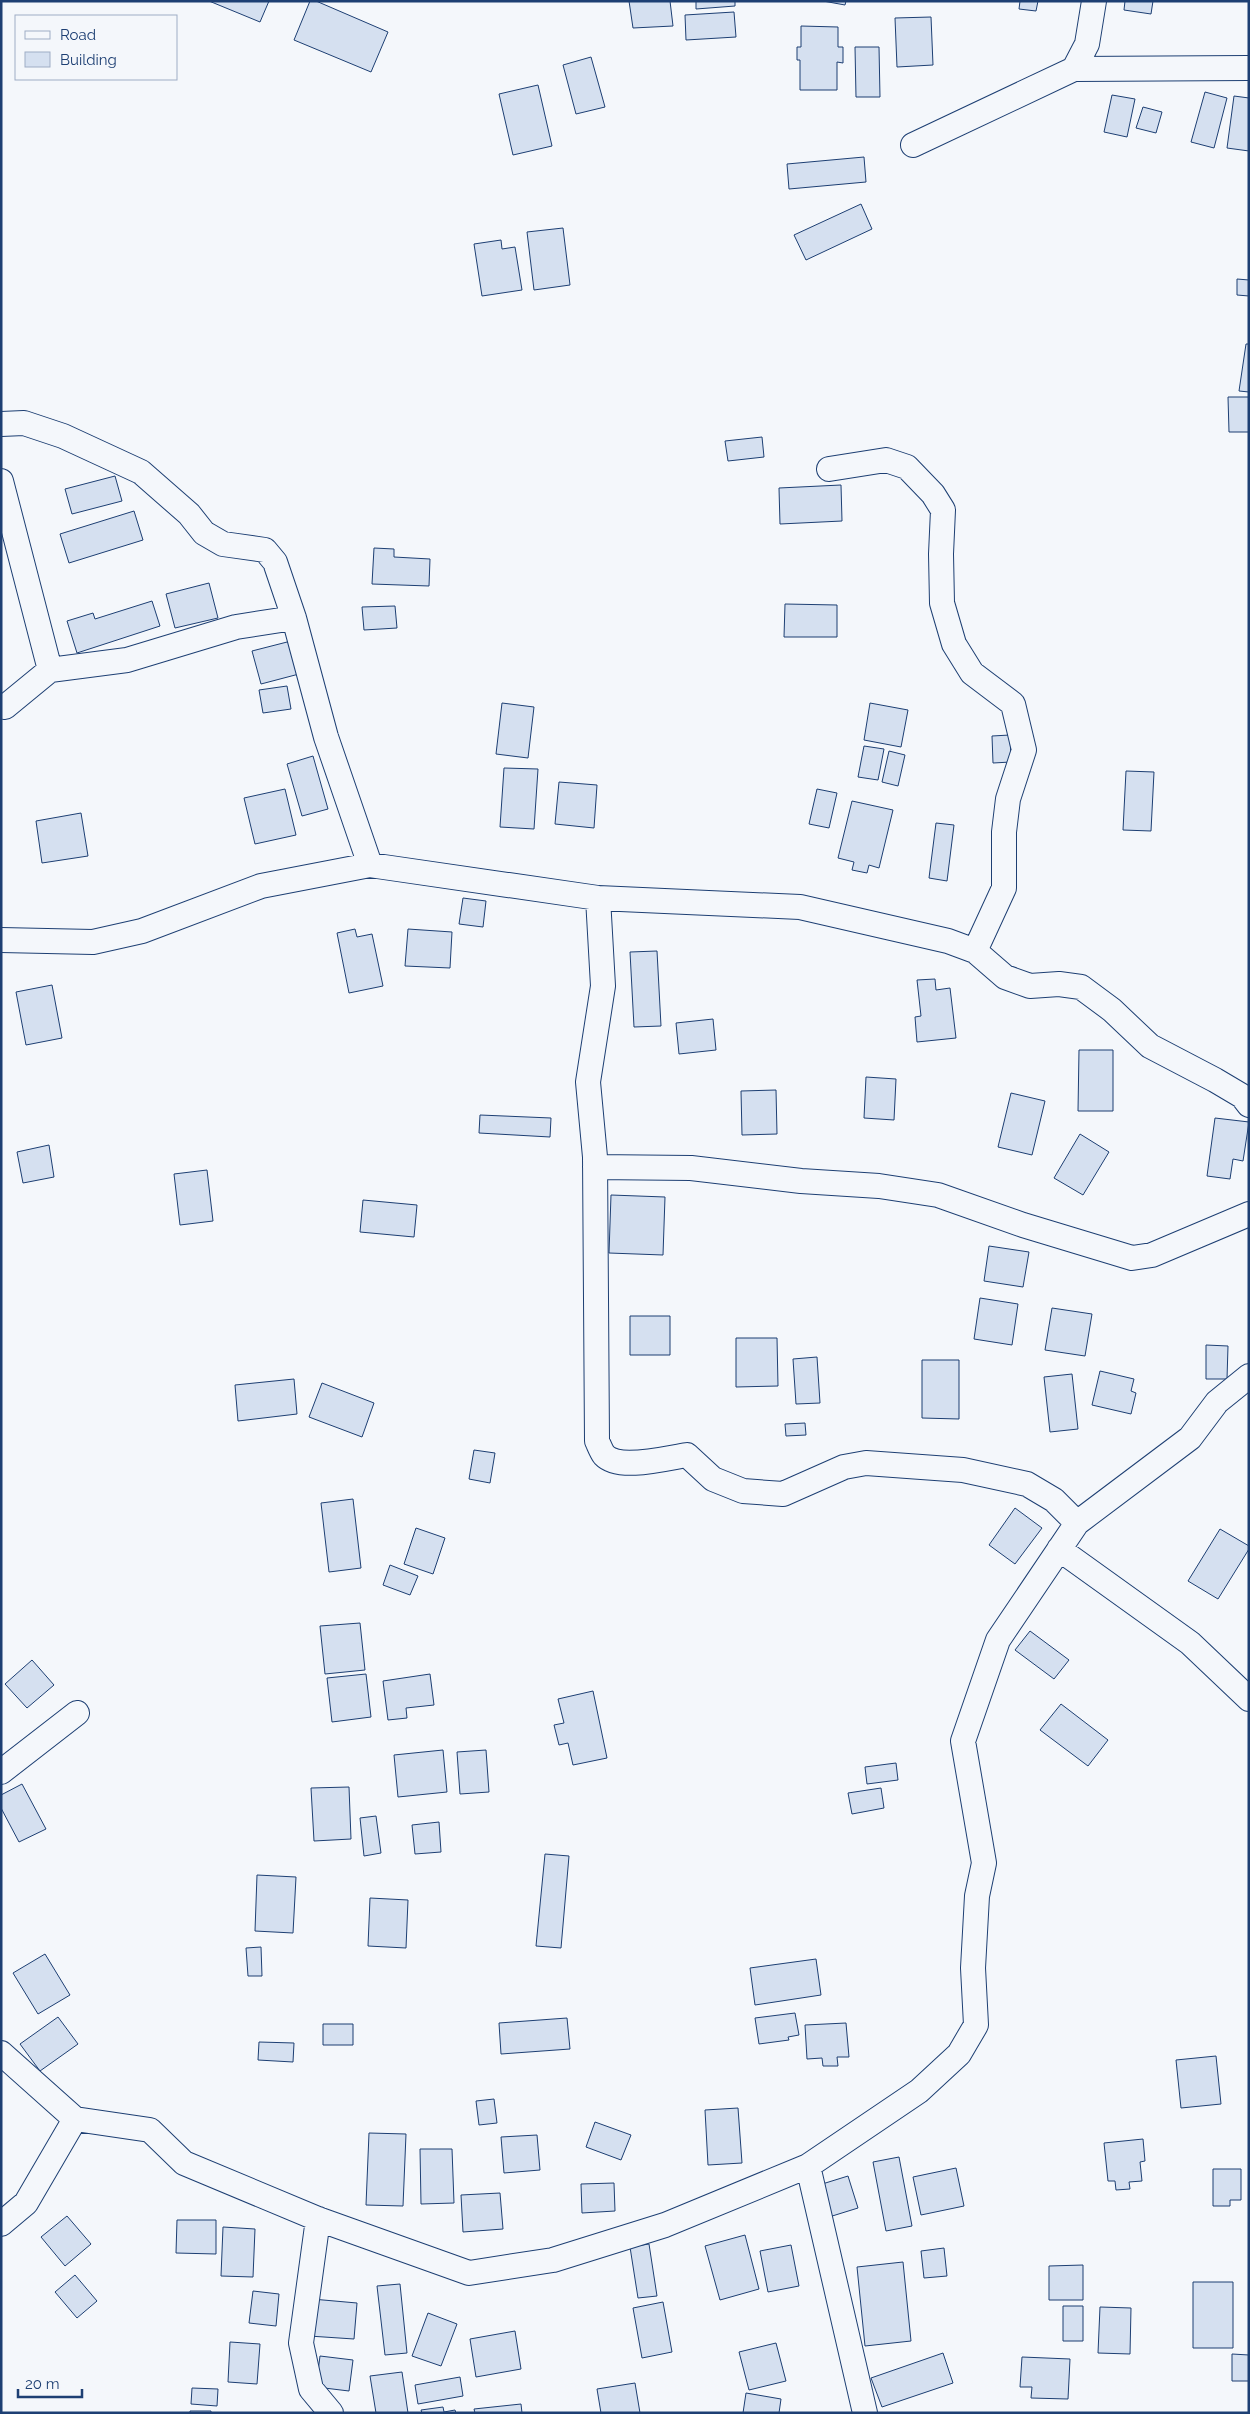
<svg xmlns="http://www.w3.org/2000/svg" width="1250" height="2414" font-family="Raleway,sans-serif">
  <rect width="100%" height="100%" fill="#f4f7fb"/>
  <!-- building -->
  <path fill="#d5e0f0" stroke="#1d3f73" d="M 209,1 L 269,1 L 260,22 Z
    M 310,1 L 316,1 L 388,32 L 371,72 L 294,40 Z
    M 629,1 L 670,1 L 673,26 L 633,28 Z
    M 696,1 L 735,1 L 735,6 L 696,9 Z
    M 823,1 L 846,1 L 845,5 Z
    M 1020,1 L 1038,1 L 1036,11 L 1019,9 Z
    M 1125,1 L 1153,1 L 1151,14 L 1124,10 Z
    M 734,12 L 736,37 L 686,40 L 685,15 Z
    M 931,17 L 933,65 L 897,67 L 895,18 Z
    M 801,26 L 838,27 L 838,47 L 843,47 L 843,63 L 837,62 L 837,90 L 800,90 L 800,60 L 797,60 L 797,47 L 801,47 Z
    M 855,47 L 879,47 L 880,97 L 856,97 Z
    M 591,57 L 605,107 L 576,114 L 563,65 Z
    M 538,85 L 552,146 L 513,155 L 499,94 Z
    M 1205,92 L 1227,98 L 1214,148 L 1191,142 Z
    M 1112,95 L 1135,99 L 1127,137 L 1104,132 Z
    M 1234,96 L 1249,98 L 1249,151 L 1227,148 Z
    M 1143,107 L 1162,112 L 1156,133 L 1136,128 Z
    M 864,157 L 866,182 L 789,189 L 787,164 Z
    M 861,204 L 872,229 L 806,260 L 794,235 Z
    M 563,228 L 570,285 L 534,290 L 527,232 Z
    M 501,240 L 502,249 L 515,247 L 522,290 L 482,296 L 474,244 Z
    M 1237,279 L 1249,280 L 1249,296 L 1237,295 Z
    M 1246,344 L 1249,344 L 1249,392 L 1239,391 Z
    M 1228,397 L 1249,397 L 1249,432 L 1229,432 Z
    M 762,437 L 764,457 L 728,461 L 725,441 Z
    M 115,476 L 122,501 L 72,514 L 65,489 Z
    M 841,485 L 842,521 L 780,524 L 779,488 Z
    M 134,511 L 143,540 L 69,563 L 60,534 Z
    M 374,548 L 394,549 L 394,557 L 430,559 L 429,586 L 372,584 Z
    M 209,583 L 218,618 L 175,628 L 166,594 Z
    M 152,601 L 160,626 L 77,653 L 67,621 L 93,613 L 95,619 Z
    M 785,604 L 837,605 L 837,637 L 784,637 Z
    M 395,606 L 397,628 L 364,630 L 362,607 Z
    M 291,641 L 299,674 L 261,684 L 252,651 Z
    M 287,686 L 291,709 L 263,713 L 259,690 Z
    M 502,703 L 534,707 L 528,758 L 496,754 Z
    M 870,703 L 908,710 L 901,747 L 864,740 Z
    M 1010,735 L 1011,762 L 993,763 L 992,736 Z
    M 864,746 L 884,749 L 878,780 L 858,777 Z
    M 889,751 L 905,755 L 898,786 L 882,782 Z
    M 313,756 L 328,809 L 302,816 L 287,764 Z
    M 504,768 L 538,769 L 534,829 L 500,827 Z
    M 1126,771 L 1154,772 L 1151,831 L 1123,830 Z
    M 559,782 L 597,785 L 594,828 L 555,824 Z
    M 285,789 L 296,835 L 255,844 L 244,798 Z
    M 817,789 L 837,793 L 829,828 L 809,824 Z
    M 852,801 L 893,810 L 879,868 L 869,865 L 867,873 L 852,870 L 854,862 L 838,858 Z
    M 81,813 L 88,856 L 42,863 L 36,821 Z
    M 936,823 L 954,825 L 947,881 L 929,878 Z
    M 463,898 L 486,901 L 483,927 L 459,924 Z
    M 355,929 L 357,937 L 372,934 L 383,986 L 349,993 L 337,933 Z
    M 408,929 L 452,932 L 450,968 L 405,966 Z
    M 657,951 L 661,1026 L 634,1027 L 630,952 Z
    M 935,979 L 936,990 L 950,988 L 956,1038 L 917,1042 L 915,1017 L 921,1016 L 917,980 Z
    M 52,985 L 62,1038 L 26,1045 L 16,992 Z
    M 713,1019 L 716,1050 L 679,1054 L 676,1023 Z
    M 1079,1050 L 1113,1050 L 1113,1111 L 1078,1111 Z
    M 866,1077 L 896,1079 L 894,1120 L 864,1118 Z
    M 776,1090 L 777,1134 L 742,1135 L 741,1091 Z
    M 1011,1093 L 1045,1101 L 1032,1155 L 998,1147 Z
    M 480,1115 L 551,1118 L 550,1137 L 479,1133 Z
    M 1215,1118 L 1249,1122 L 1243,1161 L 1233,1159 L 1230,1179 L 1207,1176 Z
    M 1080,1134 L 1109,1152 L 1083,1195 L 1054,1178 Z
    M 49,1145 L 54,1177 L 23,1183 L 17,1152 Z
    M 207,1170 L 213,1221 L 180,1225 L 174,1174 Z
    M 611,1195 L 665,1197 L 663,1255 L 609,1253 Z
    M 363,1200 L 417,1205 L 414,1237 L 360,1232 Z
    M 989,1246 L 1029,1252 L 1023,1287 L 984,1281 Z
    M 980,1298 L 1018,1304 L 1012,1345 L 974,1339 Z
    M 1052,1308 L 1092,1314 L 1085,1356 L 1045,1350 Z
    M 630,1316 L 670,1316 L 670,1355 L 630,1355 Z
    M 736,1338 L 777,1338 L 778,1386 L 736,1387 Z
    M 1206,1345 L 1228,1346 L 1227,1379 L 1206,1379 Z
    M 817,1357 L 820,1403 L 796,1404 L 793,1359 Z
    M 922,1360 L 959,1360 L 959,1419 L 922,1418 Z
    M 1100,1371 L 1134,1379 L 1131,1391 L 1136,1393 L 1131,1414 L 1092,1405 Z
    M 1072,1374 L 1078,1429 L 1050,1432 L 1044,1377 Z
    M 294,1379 L 297,1414 L 238,1421 L 235,1385 Z
    M 322,1383 L 374,1403 L 362,1437 L 309,1417 Z
    M 805,1423 L 806,1435 L 786,1436 L 785,1424 Z
    M 474,1450 L 495,1453 L 490,1483 L 469,1479 Z
    M 353,1499 L 361,1568 L 329,1572 L 321,1503 Z
    M 1015,1508 L 1042,1528 L 1015,1564 L 989,1545 Z
    M 416,1528 L 445,1538 L 433,1574 L 404,1564 Z
    M 1220,1529 L 1249,1546 L 1249,1549 L 1218,1599 L 1188,1581 Z
    M 390,1565 L 418,1576 L 410,1595 L 383,1585 Z
    M 360,1623 L 365,1670 L 325,1674 L 320,1626 Z
    M 1030,1631 L 1069,1660 L 1054,1679 L 1015,1650 Z
    M 32,1660 L 54,1685 L 27,1708 L 5,1684 Z
    M 366,1674 L 371,1717 L 332,1722 L 327,1678 Z
    M 430,1674 L 434,1705 L 406,1708 L 407,1718 L 388,1720 L 383,1681 Z
    M 593,1691 L 607,1758 L 573,1765 L 568,1743 L 559,1745 L 554,1725 L 564,1723 L 558,1699 Z
    M 1061,1704 L 1108,1740 L 1088,1766 L 1040,1730 Z
    M 443,1750 L 447,1792 L 398,1797 L 394,1755 Z
    M 486,1750 L 489,1792 L 460,1794 L 457,1752 Z
    M 896,1763 L 898,1780 L 867,1784 L 865,1767 Z
    M 22,1784 L 46,1829 L 19,1842 L 1,1808 L 1,1795 Z
    M 349,1787 L 351,1839 L 314,1841 L 311,1788 Z
    M 881,1788 L 884,1808 L 852,1814 L 848,1793 Z
    M 376,1816 L 381,1853 L 364,1856 L 360,1818 Z
    M 439,1822 L 441,1852 L 415,1854 L 412,1825 Z
    M 545,1854 L 569,1856 L 561,1948 L 536,1946 Z
    M 257,1875 L 296,1877 L 293,1933 L 255,1931 Z
    M 370,1898 L 408,1900 L 406,1948 L 368,1946 Z
    M 261,1947 L 262,1976 L 248,1976 L 246,1948 Z
    M 45,1954 L 70,1995 L 38,2014 L 13,1973 Z
    M 816,1959 L 821,1995 L 755,2005 L 750,1968 Z
    M 795,2013 L 799,2035 L 788,2037 L 789,2040 L 759,2044 L 755,2018 Z
    M 58,2017 L 78,2044 L 40,2071 L 20,2044 Z
    M 567,2018 L 570,2049 L 501,2054 L 499,2023 Z
    M 846,2023 L 849,2057 L 837,2057 L 838,2066 L 823,2066 L 822,2058 L 807,2059 L 805,2025 Z
    M 323,2024 L 353,2024 L 353,2045 L 323,2045 Z
    M 259,2042 L 294,2043 L 293,2062 L 258,2060 Z
    M 1216,2056 L 1221,2104 L 1181,2108 L 1176,2060 Z
    M 494,2099 L 497,2123 L 479,2125 L 476,2101 Z
    M 738,2108 L 742,2163 L 708,2165 L 705,2110 Z
    M 595,2122 L 631,2135 L 621,2160 L 586,2147 Z
    M 369,2133 L 406,2134 L 403,2206 L 366,2205 Z
    M 537,2135 L 540,2170 L 504,2173 L 501,2137 Z
    M 1143,2139 L 1145,2161 L 1140,2162 L 1142,2181 L 1129,2182 L 1130,2189 L 1116,2190 L 1115,2181 L 1108,2181 L 1104,2143 Z
    M 420,2149 L 452,2149 L 454,2203 L 421,2204 Z
    M 899,2157 L 912,2226 L 886,2231 L 873,2162 Z
    M 956,2168 L 964,2206 L 921,2215 L 913,2177 Z
    M 1213,2169 L 1241,2169 L 1241,2200 L 1230,2200 L 1230,2206 L 1213,2206 Z
    M 848,2176 L 858,2208 L 829,2217 L 819,2185 Z
    M 614,2183 L 615,2211 L 582,2213 L 581,2184 Z
    M 500,2193 L 503,2229 L 463,2232 L 461,2195 Z
    M 67,2216 L 91,2244 L 65,2266 L 41,2237 Z
    M 177,2220 L 216,2220 L 216,2254 L 176,2253 Z
    M 223,2227 L 255,2229 L 253,2277 L 221,2276 Z
    M 745,2235 L 759,2289 L 720,2300 L 705,2246 Z
    M 649,2244 L 657,2296 L 638,2298 L 630,2247 Z
    M 791,2245 L 799,2286 L 768,2292 L 760,2251 Z
    M 944,2248 L 947,2276 L 924,2278 L 921,2251 Z
    M 903,2262 L 911,2341 L 865,2346 L 857,2267 Z
    M 1083,2265 L 1083,2300 L 1049,2300 L 1049,2266 Z
    M 75,2275 L 97,2301 L 77,2318 L 55,2292 Z
    M 1193,2282 L 1233,2282 L 1233,2348 L 1193,2348 Z
    M 400,2284 L 407,2353 L 385,2355 L 377,2286 Z
    M 253,2291 L 279,2294 L 276,2326 L 249,2323 Z
    M 312,2299 L 357,2303 L 354,2339 L 309,2336 Z
    M 663,2302 L 672,2352 L 642,2358 L 633,2308 Z
    M 1063,2306 L 1083,2306 L 1083,2341 L 1063,2341 Z
    M 1100,2307 L 1131,2308 L 1130,2354 L 1098,2353 Z
    M 428,2313 L 457,2324 L 441,2366 L 412,2356 Z
    M 515,2331 L 521,2369 L 476,2377 L 470,2339 Z
    M 230,2342 L 260,2344 L 257,2384 L 228,2382 Z
    M 776,2343 L 786,2381 L 749,2390 L 739,2352 Z
    M 943,2353 L 953,2383 L 882,2407 L 871,2378 Z
    M 1232,2354 L 1249,2355 L 1249,2381 L 1232,2381 Z
    M 320,2356 L 353,2360 L 349,2391 L 316,2387 Z
    M 1022,2357 L 1070,2359 L 1068,2399 L 1031,2398 L 1032,2387 L 1020,2387 Z
    M 402,2372 L 408,2413 L 376,2413 L 370,2376 Z
    M 460,2377 L 463,2396 L 418,2404 L 415,2385 Z
    M 635,2383 L 640,2413 L 601,2413 L 597,2389 Z
    M 192,2388 L 218,2389 L 217,2406 L 191,2404 Z
    M 746,2393 L 781,2399 L 779,2413 L 743,2413 Z
    M 521,2404 L 522,2413 L 475,2413 L 474,2409 Z
    M 443,2407 L 444,2412 L 455,2410 L 456,2413 L 422,2413 L 421,2410 Z
    M 190,2411 L 211,2411 L 211,2413 L 190,2413 Z"/>
  <g fill="none" stroke-linecap="round" stroke-linejoin="round">
    <!-- minor casing -->
    <g stroke="#1d3f73" stroke-width="26">
      <path id="minor" d="M 1074,69 L 1249,68
        M 913,145 L 1074,69 L 1087,44 L 1094,1
        M 1,424 L 24,423 L 63,436 L 141,472 L 189,514 L 204,533 L 223,544 L 265,550 L 275,562 L 294,618 L 326,737 L 370,865
        M 829,469 L 886,460 L 907,467 L 933,494 L 943,510 L 941,554 L 942,603 L 954,644 L 972,673 L 1013,704 L 1024,750 L 1008,799 L 1004,832 L 1004,888 L 975,951
        M 1,481 L 50,670
        M 5,707 L 50,670 L 127,660 L 236,627 L 294,618
        M 598,898 L 603,986 L 588,1082 L 595,1157 L 597,1441 C 599,1445 601,1451 604,1455 C 619,1471 667,1458 687,1455 L 713,1479 L 743,1491 L 783,1494 L 844,1467 L 866,1463 L 963,1470 L 1027,1484 L 1054,1500 L 1077,1523
        M 1,940 L 93,942 L 142,931 L 261,886 L 370,865 L 598,898 L 800,907 L 948,941 L 975,951 L 1005,977 L 1030,986 L 1059,984 L 1081,987 L 1112,1010 L 1150,1046 L 1215,1080 L 1242,1096 L 1249,1105
        M 595,1167 L 691,1168 L 801,1181 L 879,1186 L 938,1195 L 1023,1225 L 1132,1258 L 1152,1255 L 1249,1214
        M 1059,1549 L 1190,1643 L 1249,1699
        M 1,1772 L 77,1713
        M 1,2053 L 75,2119 L 150,2130 L 184,2163 L 318,2219 L 469,2273 L 553,2260 L 665,2225 L 808,2166 L 919,2091 L 959,2054 L 976,2025 L 973,1968 L 977,1896 L 984,1863 L 963,1741 L 998,1640 L 1077,1523 L 1190,1438 L 1217,1402 L 1249,1376
        M 808,2166 L 865,2413
        M 318,2219 L 301,2343 L 311,2389 L 331,2413
        M 1,2224 L 26,2203 L 75,2119"/>
    </g>
    <!-- minor -->
    <use href="#minor" stroke="#f4f7fb" stroke-width="24"/>
  </g>
  <!-- border -->
  <rect width="1250" height="2414" fill="none" stroke="#1d3f73" stroke-width="5"/>
  <!-- legend -->
  <rect x="15" y="15" width="162" height="65" fill="#f4f7fb" stroke="#9eadc5"/>
  <rect x="25" y="31" width="25" height="8" fill="#f4f7fb" stroke="#9eadc5"/>
  <text x="60" y="40" font-size="15" fill="#1d3f73">Road</text>
  <rect x="25" y="52" width="25" height="15" fill="#d5e0f0" stroke="#9eadc5"/>
  <text x="60" y="65" font-size="15" fill="#1d3f73">Building</text>
  <!-- scale -->
  <path d="M18 2389v8h64v-8" fill="none" stroke="#1d3f73" stroke-width="2.5"/>
  <text x="25" y="2389" font-size="15" fill="#1d3f73" stroke="#f4f7fb" stroke-width="4" paint-order="stroke">20 m</text>
</svg>
